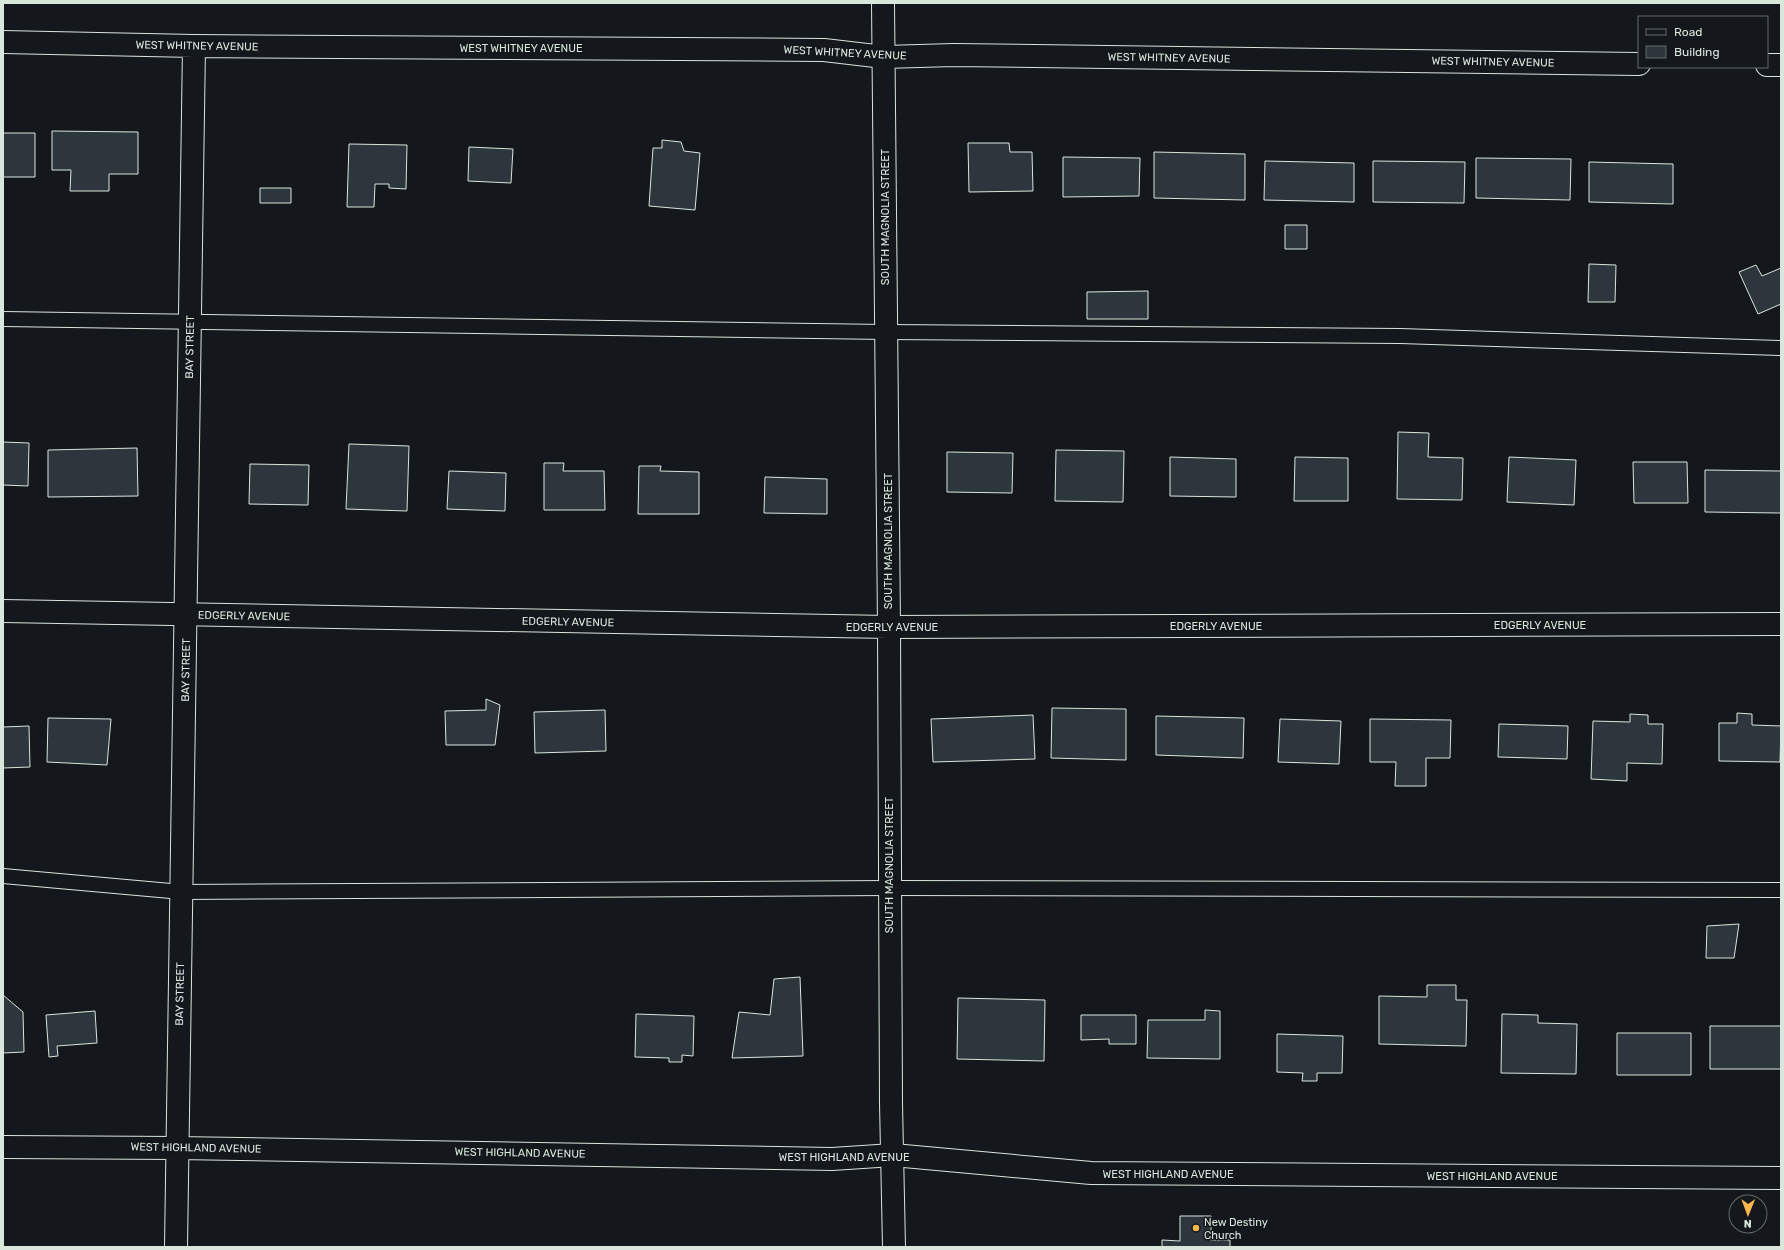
<svg xmlns="http://www.w3.org/2000/svg" width="1784" height="1250" font-family="Rubik,sans-serif">
  <rect width="100%" height="100%" fill="#14181c"/>
  <!-- building -->
  <path fill="#2c363c" stroke="#d8e6dc" d="M 52,131 L 138,132 L 138,174 L 109,174 L 109,191 L 70,191 L 71,170 L 52,170 Z
    M 3,133 L 35,133 L 35,177 L 3,177 Z
    M 662,140 L 681,142 L 684,151 L 700,153 L 695,210 L 649,206 L 653,148 L 662,148 Z
    M 968,143 L 1009,143 L 1010,152 L 1032,152 L 1033,191 L 969,192 Z
    M 349,144 L 407,145 L 406,189 L 389,188 L 389,184 L 375,184 L 374,207 L 347,207 Z
    M 469,147 L 513,149 L 511,183 L 468,181 Z
    M 1154,152 L 1245,154 L 1245,200 L 1154,198 Z
    M 1063,157 L 1140,158 L 1139,196 L 1063,197 Z
    M 1476,158 L 1571,159 L 1570,200 L 1476,198 Z
    M 1265,161 L 1354,163 L 1354,202 L 1264,200 Z
    M 1373,161 L 1465,162 L 1464,203 L 1373,202 Z
    M 1589,162 L 1673,164 L 1673,204 L 1589,202 Z
    M 260,188 L 291,188 L 291,203 L 260,203 Z
    M 1285,225 L 1307,225 L 1307,249 L 1285,249 Z
    M 1589,264 L 1616,265 L 1615,302 L 1588,302 Z
    M 1756,265 L 1762,276 L 1781,268 L 1781,304 L 1758,314 L 1739,272 Z
    M 1148,291 L 1148,319 L 1087,319 L 1087,292 Z
    M 1398,432 L 1429,433 L 1428,457 L 1463,458 L 1462,500 L 1397,499 Z
    M 3,442 L 29,443 L 28,486 L 3,485 Z
    M 349,444 L 409,446 L 407,511 L 346,509 Z
    M 137,448 L 138,496 L 48,497 L 48,450 Z
    M 1056,450 L 1124,451 L 1123,502 L 1055,501 Z
    M 947,452 L 1013,453 L 1012,493 L 947,492 Z
    M 1170,457 L 1236,459 L 1236,497 L 1170,496 Z
    M 1295,457 L 1348,458 L 1348,501 L 1294,501 Z
    M 1509,457 L 1576,460 L 1574,505 L 1507,502 Z
    M 1633,462 L 1687,462 L 1688,503 L 1634,503 Z
    M 544,463 L 564,463 L 563,471 L 604,471 L 605,510 L 544,510 Z
    M 250,464 L 309,465 L 308,505 L 249,504 Z
    M 639,466 L 661,466 L 660,471 L 699,472 L 699,514 L 638,514 Z
    M 1705,470 L 1781,471 L 1781,513 L 1705,512 Z
    M 449,471 L 506,473 L 505,511 L 447,509 Z
    M 765,477 L 827,479 L 827,514 L 764,513 Z
    M 486,699 L 500,705 L 495,745 L 446,745 L 445,711 L 486,710 Z
    M 1052,708 L 1126,709 L 1126,760 L 1051,758 Z
    M 605,710 L 606,751 L 535,753 L 534,712 Z
    M 1737,713 L 1752,714 L 1752,725 L 1781,726 L 1780,762 L 1719,761 L 1719,723 L 1737,723 Z
    M 1630,714 L 1648,715 L 1648,724 L 1663,724 L 1662,764 L 1627,763 L 1627,781 L 1591,779 L 1593,721 L 1630,722 Z
    M 1033,715 L 1035,759 L 933,762 L 931,719 Z
    M 1156,716 L 1244,718 L 1243,758 L 1156,755 Z
    M 48,718 L 111,719 L 107,765 L 47,762 Z
    M 1280,719 L 1341,721 L 1339,764 L 1278,762 Z
    M 1370,719 L 1451,720 L 1450,758 L 1426,758 L 1426,786 L 1395,786 L 1396,762 L 1370,762 Z
    M 1499,724 L 1568,726 L 1567,759 L 1498,757 Z
    M 29,726 L 30,767 L 3,768 L 3,727 Z
    M 1739,924 L 1734,958 L 1706,958 L 1707,926 Z
    M 800,977 L 803,1056 L 732,1058 L 739,1012 L 770,1015 L 774,979 Z
    M 1427,985 L 1456,985 L 1456,1000 L 1467,1000 L 1466,1046 L 1379,1044 L 1379,996 L 1427,997 Z
    M 3,995 L 23,1012 L 24,1052 L 3,1053 Z
    M 958,998 L 1045,1000 L 1044,1061 L 957,1059 Z
    M 1205,1010 L 1220,1011 L 1220,1059 L 1147,1058 L 1148,1020 L 1205,1020 Z
    M 95,1011 L 97,1043 L 57,1046 L 58,1056 L 49,1057 L 46,1015 Z
    M 636,1014 L 694,1016 L 693,1056 L 682,1055 L 682,1062 L 669,1062 L 669,1058 L 635,1057 Z
    M 1502,1014 L 1538,1015 L 1538,1023 L 1577,1024 L 1576,1074 L 1501,1073 Z
    M 1081,1015 L 1136,1015 L 1136,1044 L 1109,1044 L 1109,1039 L 1081,1040 Z
    M 1710,1026 L 1781,1026 L 1781,1069 L 1710,1069 Z
    M 1617,1033 L 1691,1033 L 1691,1075 L 1617,1075 Z
    M 1277,1034 L 1343,1036 L 1342,1073 L 1317,1073 L 1317,1081 L 1302,1081 L 1303,1073 L 1277,1072 Z
    M 1180,1216 L 1211,1216 L 1211,1240 L 1230,1240 L 1230,1247 L 1162,1247 L 1162,1240 L 1180,1241 Z"/>
  <g fill="none" stroke-linecap="round" stroke-linejoin="round">
    <!-- service casing -->
    <g stroke="#d8e6dc" stroke-width="16">
      <path id="service" d="M 3,319 L 886,332 L 1400,336 L 1781,348
        M 3,876 L 182,892 L 889,888 L 1781,890"/>
    </g>
    <!-- minor casing -->
    <g stroke="#d8e6dc" stroke-width="24">
      <path id="minor" d="M 3,42 L 194,46 L 824,50 L 884,57 L 954,55 L 1639,64
        M 1767,65 L 1781,65
        M 889,627 L 1781,624
        M 3,1147 L 177,1148 L 832,1159 L 893,1155 L 1091,1173 L 1781,1178
        M 176,1247 L 194,46"/>
    </g>
    <!-- tertiary casing -->
    <g stroke="#d8e6dc" stroke-width="24">
      <path id="tertiary" d="M 883,3 L 889,627 L 891,1103 L 894,1247
        M 3,611 L 889,627"/>
    </g>
    <!-- service -->
    <use href="#service" stroke="#14181c" stroke-width="14"/>
    <!-- minor -->
    <use href="#minor" stroke="#14181c" stroke-width="22"/>
    <!-- tertiary -->
    <use href="#tertiary" stroke="#14181c" stroke-width="22"/>
  </g>
  <!-- markers -->
  <circle fill="#ffb74d" stroke="#14181c" stroke-width="1.5" cx="1196" cy="1228" r="4"/>
  <g text-anchor="middle" dominant-baseline="central" stroke-width="3" stroke-linejoin="round" paint-order="stroke">
    <!-- street labels -->
    <g font-size="11" fill="#d8e6dc" stroke="#14181c">
      <text transform="translate(197 46) rotate(1)">WEST WHITNEY AVENUE</text>
      <text x="521" y="48">WEST WHITNEY AVENUE</text>
      <text transform="translate(845 53) rotate(3)">WEST WHITNEY AVENUE</text>
      <text transform="translate(1169 58) rotate(1)">WEST WHITNEY AVENUE</text>
      <text transform="translate(1493 62) rotate(1)">WEST WHITNEY AVENUE</text>
      <text transform="translate(885 217) rotate(-90)">SOUTH MAGNOLIA STREET</text>
      <text transform="translate(190 347) rotate(-89)">BAY STREET</text>
      <text transform="translate(888 541) rotate(-90)">SOUTH MAGNOLIA STREET</text>
      <text transform="translate(244 616) rotate(1)">EDGERLY AVENUE</text>
      <text transform="translate(568 622) rotate(1)">EDGERLY AVENUE</text>
      <text x="1540" y="625">EDGERLY AVENUE</text>
      <text x="1216" y="626">EDGERLY AVENUE</text>
      <text x="892" y="627">EDGERLY AVENUE</text>
      <text transform="translate(186 670) rotate(-89)">BAY STREET</text>
      <text transform="translate(889 865) rotate(-90)">SOUTH MAGNOLIA STREET</text>
      <text transform="translate(180 994) rotate(-89)">BAY STREET</text>
      <text transform="translate(196 1148) rotate(1)">WEST HIGHLAND AVENUE</text>
      <text transform="translate(520 1153) rotate(1)">WEST HIGHLAND AVENUE</text>
      <text x="844" y="1157">WEST HIGHLAND AVENUE</text>
      <text x="1168" y="1174">WEST HIGHLAND AVENUE</text>
      <text x="1492" y="1176">WEST HIGHLAND AVENUE</text>
    </g>
    <!-- poi labels -->
    <g font-size="11" fill="#d8e6dc" stroke="#14181c" text-anchor="start">
      <text x="1204" y="1222">New Destiny<tspan x="1204" dy="13">Church</tspan></text>
    </g>
  </g>
  <!-- border -->
  <rect width="1784" height="1250" fill="none" stroke="#d8e6dc" stroke-width="8"/>
  <!-- legend -->
  <rect x="1638" y="16" width="130" height="52" fill="#14181c" stroke="#626a69"/>
  <rect x="1646" y="29" width="20" height="6" fill="#14181c" stroke="#626a69"/>
  <text x="1674" y="36" font-size="12" fill="#d8e6dc">Road</text>
  <rect x="1646" y="46" width="20" height="12" fill="#2c363c" stroke="#626a69"/>
  <text x="1674" y="56" font-size="12" fill="#d8e6dc">Building</text>
  <!-- north arrow -->
  <g transform="translate(1748 1214) rotate(181)"><circle r="19" fill="#14181c" stroke="#626a69"/>
  <path d="M0-3L7 15L0 10L-7 15Z" fill="#ffb74d"/>
  <text y="-6" font-size="11" font-weight="bold" text-anchor="middle" fill="#d8e6dc">N</text>
  </g>
</svg>
